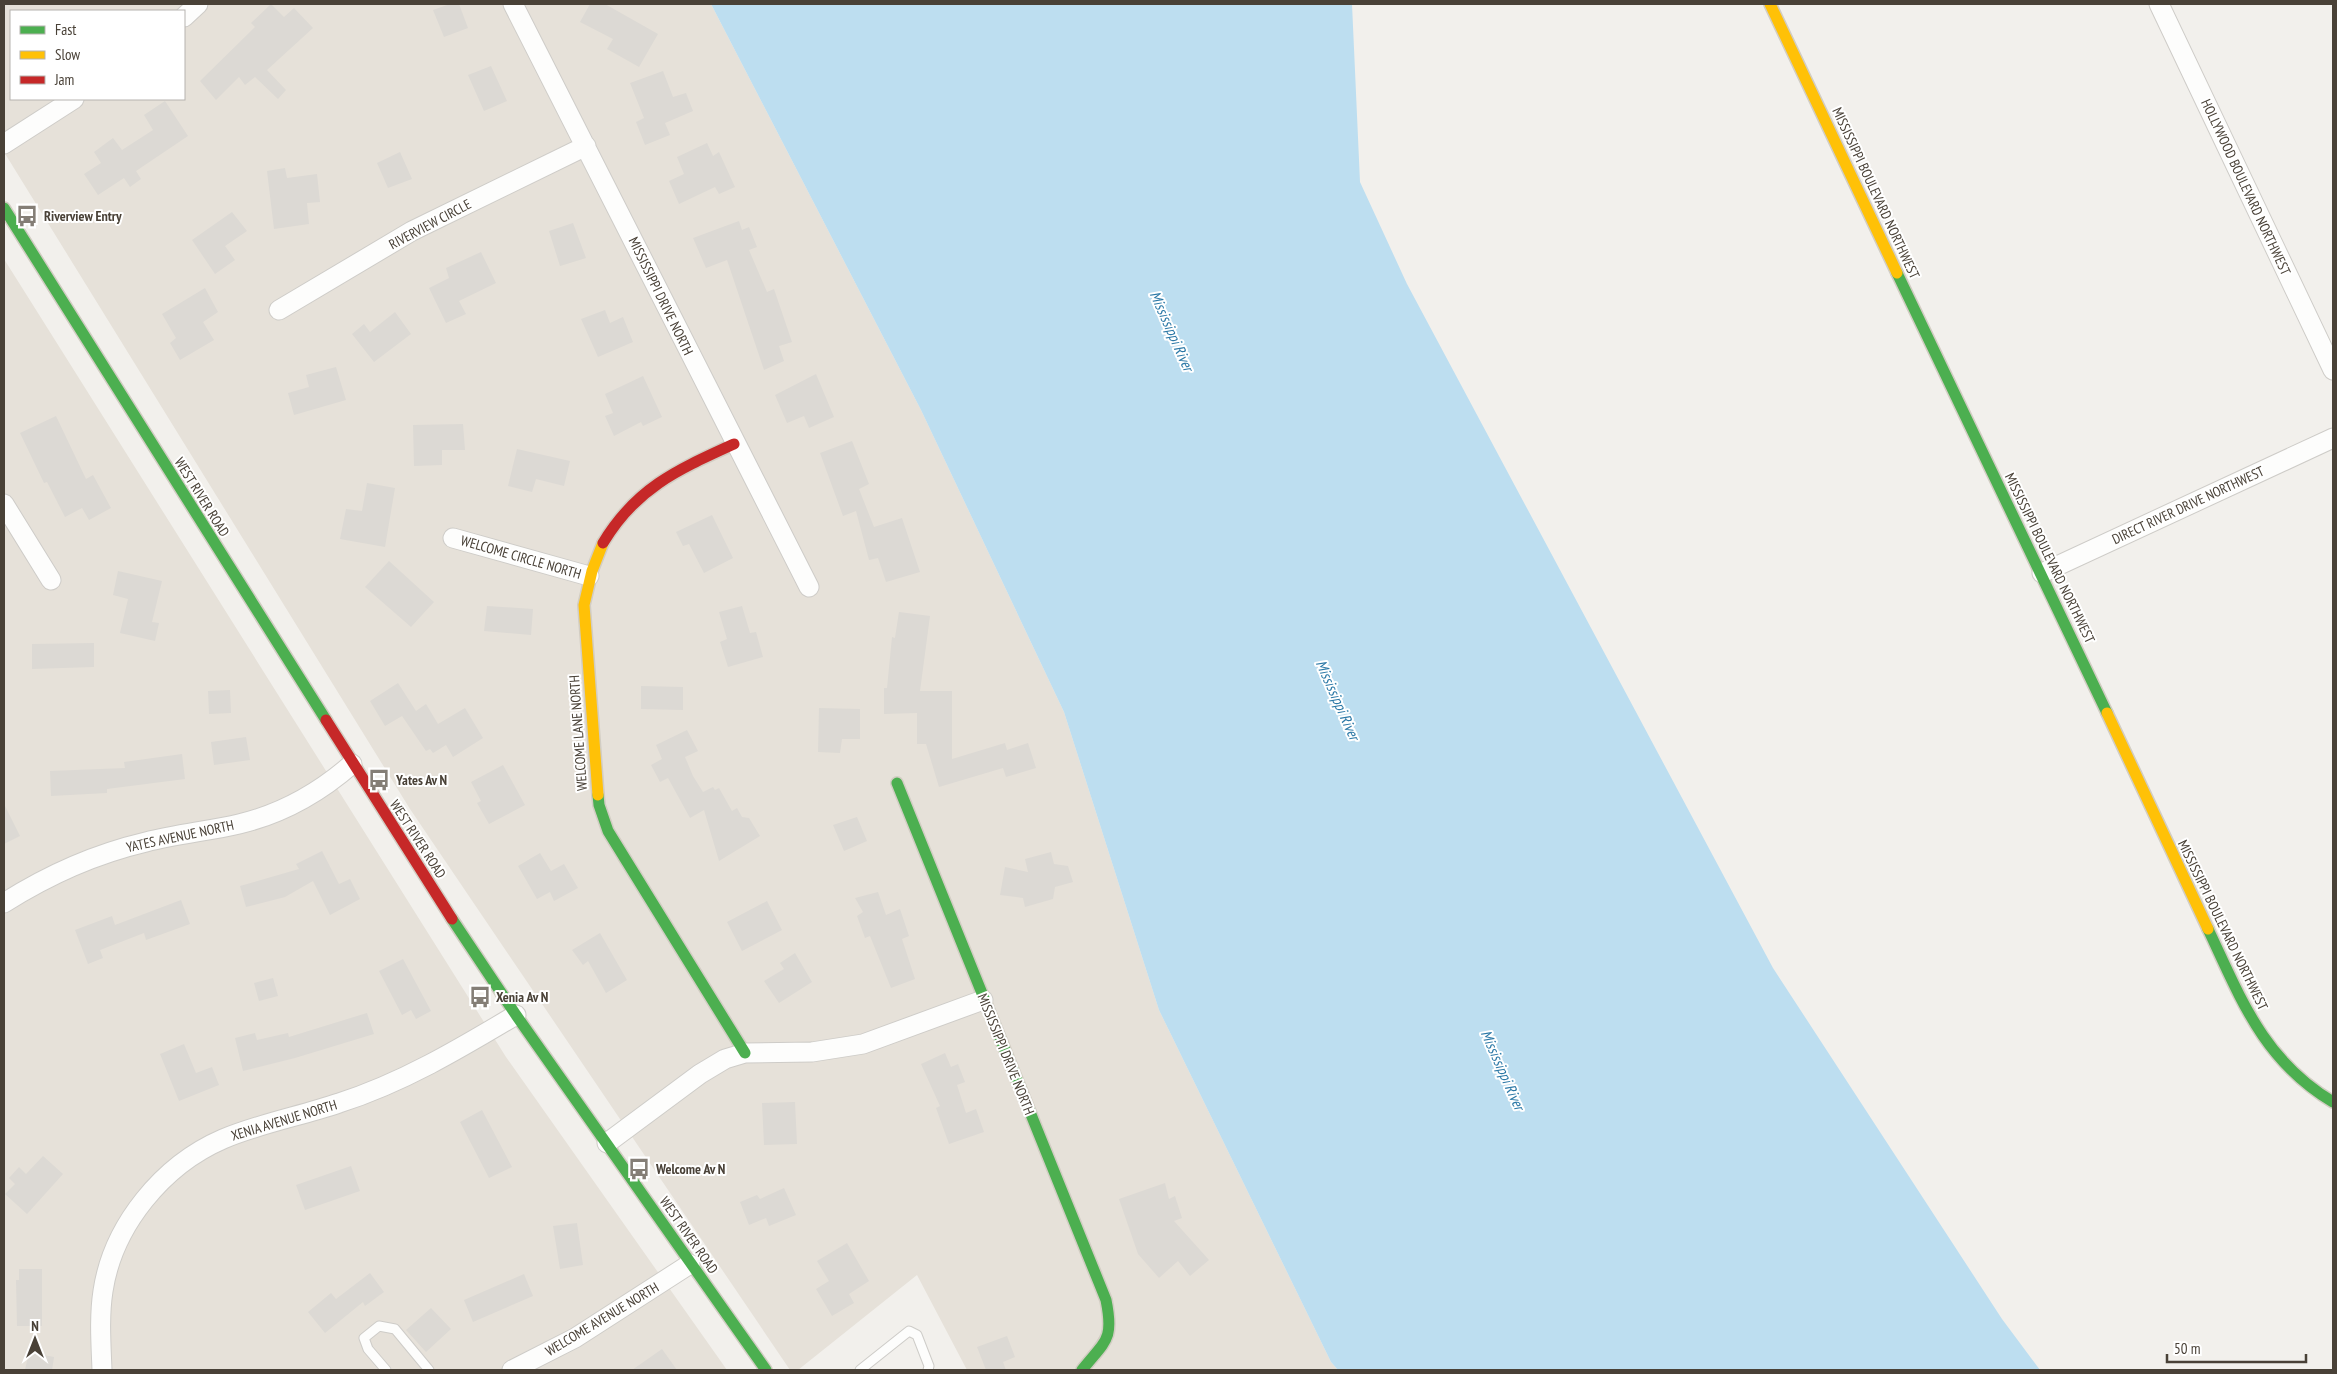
<svg xmlns="http://www.w3.org/2000/svg" width="2337" height="1374" font-family="'PT Sans Narrow',sans-serif">
  <rect width="100%" height="100%" fill="#f2f0ec"/>
  <!-- residential -->
  <path fill="#e6e1d9" fill-rule="evenodd" d="M 4,4 L 711,4 L 921,410 L 1064,712 L 1159,1010 L 1331,1362 L 1338,1370 L 967,1370 L 917,1275 L 798,1370 L 790,1370 L 410,809 L 4,152 ZM 11,11 L 184,11 L 184,99 L 11,99 Z
    M 4,259 L 506,1057 L 727,1370 L 4,1370 Z"/>
  <!-- water -->
  <path fill="#bddef0" d="M 711,4 L 1352,4 L 1360,182 L 1407,284 L 1773,968 L 2002,1319 L 2040,1370 L 1338,1370 L 1331,1362 L 1159,1010 L 1064,712 L 921,410 Z"/>
  <!-- building -->
  <path fill="#dcd9d4" d="M 271,4 L 284,17 L 294,8 L 313,28 L 267,70 L 286,90 L 278,99 L 255,77 L 245,85 L 239,77 L 216,100 L 200,81 L 255,27 L 251,23 Z
    M 450,4 L 459,4 L 468,28 L 444,37 L 433,10 Z
    M 590,4 L 605,4 L 658,34 L 639,67 L 607,49 L 613,39 L 580,22 Z
    M 491,66 L 507,101 L 484,111 L 468,75 Z
    M 663,71 L 673,97 L 686,93 L 693,111 L 665,123 L 670,135 L 645,145 L 636,122 L 644,118 L 630,83 Z
    M 165,101 L 188,136 L 136,171 L 141,179 L 130,187 L 124,178 L 98,195 L 84,174 L 101,163 L 94,152 L 113,138 L 122,150 L 153,130 L 144,115 Z
    M 707,143 L 713,156 L 719,152 L 735,187 L 719,194 L 715,187 L 679,204 L 669,181 L 684,174 L 677,157 Z
    M 400,152 L 412,179 L 388,188 L 377,163 Z
    M 285,168 L 287,178 L 317,174 L 320,202 L 307,203 L 309,224 L 274,229 L 267,171 Z
    M 232,212 L 247,231 L 225,246 L 235,260 L 215,274 L 192,240 Z
    M 739,221 L 742,230 L 749,227 L 757,247 L 749,250 L 767,292 L 774,289 L 792,342 L 779,346 L 784,361 L 764,370 L 727,260 L 706,268 L 693,238 Z
    M 573,223 L 586,258 L 560,266 L 549,231 Z
    M 481,252 L 496,283 L 459,301 L 466,314 L 446,323 L 429,288 L 449,278 L 446,268 Z
    M 205,288 L 218,312 L 203,322 L 214,340 L 180,360 L 170,343 L 176,338 L 162,314 Z
    M 605,310 L 610,323 L 623,317 L 633,342 L 598,357 L 581,319 Z
    M 395,312 L 411,334 L 374,362 L 352,334 L 364,324 L 370,332 Z
    M 336,367 L 346,400 L 294,415 L 288,393 L 309,387 L 306,375 Z
    M 816,374 L 834,417 L 809,428 L 804,416 L 787,423 L 775,395 Z
    M 643,376 L 662,417 L 643,426 L 641,422 L 614,436 L 605,416 L 613,413 L 605,394 Z
    M 56,416 L 86,479 L 93,475 L 111,508 L 89,520 L 82,508 L 65,517 L 47,482 L 44,483 L 20,433 Z
    M 463,424 L 465,450 L 442,450 L 442,465 L 414,466 L 413,425 Z
    M 852,441 L 869,484 L 859,489 L 874,527 L 902,518 L 920,572 L 886,582 L 878,558 L 869,560 L 856,511 L 843,516 L 820,453 Z
    M 517,449 L 570,461 L 564,486 L 536,479 L 532,492 L 508,486 Z
    M 367,483 L 395,488 L 385,547 L 340,539 L 346,509 L 362,511 Z
    M 712,515 L 733,558 L 704,573 L 689,544 L 683,546 L 676,532 Z
    M 389,561 L 434,602 L 411,627 L 365,587 Z
    M 118,571 L 162,581 L 152,622 L 159,623 L 155,641 L 120,633 L 128,599 L 113,595 Z
    M 487,606 L 533,609 L 531,635 L 484,631 Z
    M 742,606 L 750,633 L 756,632 L 763,657 L 728,667 L 720,642 L 727,639 L 719,612 Z
    M 899,612 L 930,616 L 920,691 L 952,691 L 952,759 L 1005,743 L 1007,750 L 1028,743 L 1036,768 L 1006,777 L 1003,768 L 939,787 L 926,744 L 917,744 L 917,713 L 884,714 L 884,688 L 887,688 L 892,637 L 895,638 Z
    M 94,643 L 94,667 L 32,669 L 32,644 Z
    M 398,683 L 416,711 L 426,704 L 438,724 L 465,708 L 483,738 L 453,757 L 446,745 L 433,753 L 430,749 L 426,751 L 402,716 L 385,726 L 370,701 Z
    M 641,686 L 683,687 L 683,710 L 641,709 Z
    M 230,690 L 231,713 L 209,714 L 208,691 Z
    M 819,708 L 860,709 L 860,739 L 842,739 L 840,753 L 818,752 Z
    M 687,730 L 698,751 L 685,757 L 693,776 L 703,792 L 713,787 L 715,790 L 719,788 L 732,811 L 737,808 L 742,817 L 749,818 L 760,836 L 719,861 L 704,810 L 690,818 L 668,778 L 660,782 L 651,765 L 662,759 L 656,745 Z
    M 246,737 L 250,760 L 214,765 L 211,742 Z
    M 182,754 L 185,779 L 107,789 L 107,793 L 51,796 L 50,771 L 125,768 L 124,762 Z
    M 503,765 L 525,805 L 489,824 L 477,803 L 481,801 L 471,782 Z
    M 4,804 L 20,836 L 4,844 Z
    M 857,817 L 867,841 L 844,851 L 833,825 Z
    M 322,851 L 339,884 L 350,879 L 360,899 L 330,915 L 313,881 L 285,897 L 246,907 L 240,886 L 299,869 L 296,864 Z
    M 1051,852 L 1054,864 L 1068,866 L 1073,882 L 1055,887 L 1053,899 L 1025,907 L 1023,898 L 1000,895 L 1005,867 L 1028,872 L 1025,859 Z
    M 540,853 L 551,871 L 564,864 L 578,888 L 554,901 L 550,892 L 537,899 L 518,866 Z
    M 878,892 L 886,915 L 900,909 L 909,936 L 902,939 L 915,979 L 891,988 L 870,936 L 865,938 L 857,916 L 863,912 L 855,898 Z
    M 181,900 L 190,924 L 146,940 L 144,933 L 100,950 L 103,958 L 88,964 L 75,930 L 112,916 L 115,925 Z
    M 767,901 L 782,930 L 742,951 L 727,922 Z
    M 600,933 L 627,980 L 606,993 L 588,961 L 583,965 L 572,950 Z
    M 795,953 L 812,982 L 779,1003 L 764,981 L 784,969 L 780,963 Z
    M 403,959 L 431,1011 L 416,1019 L 411,1010 L 402,1015 L 379,971 Z
    M 273,978 L 278,996 L 259,1001 L 254,983 Z
    M 367,1013 L 374,1034 L 295,1058 L 243,1071 L 235,1038 L 255,1033 L 257,1040 L 288,1033 L 289,1037 Z
    M 184,1044 L 196,1073 L 212,1067 L 219,1085 L 179,1101 L 160,1054 Z
    M 945,1053 L 951,1067 L 958,1064 L 965,1082 L 957,1085 L 966,1113 L 976,1109 L 984,1132 L 949,1144 L 936,1108 L 940,1106 L 921,1064 Z
    M 795,1102 L 797,1144 L 764,1145 L 762,1103 Z
    M 482,1110 L 512,1167 L 489,1178 L 460,1122 Z
    M 43,1156 L 63,1174 L 27,1214 L 5,1194 L 15,1184 L 9,1178 L 19,1167 L 26,1174 Z
    M 351,1166 L 360,1191 L 305,1210 L 296,1185 Z
    M 1165,1183 L 1169,1199 L 1175,1196 L 1182,1218 L 1174,1221 L 1209,1260 L 1190,1276 L 1178,1261 L 1159,1278 L 1138,1254 L 1119,1199 Z
    M 784,1188 L 796,1215 L 769,1226 L 766,1218 L 749,1225 L 740,1202 L 757,1195 L 760,1199 Z
    M 577,1223 L 583,1265 L 560,1269 L 553,1226 Z
    M 847,1243 L 869,1281 L 849,1294 L 854,1303 L 832,1316 L 816,1289 L 829,1281 L 817,1261 Z
    M 19,1269 L 42,1269 L 42,1326 L 17,1326 L 16,1280 L 19,1280 Z
    M 370,1273 L 384,1292 L 365,1306 L 363,1302 L 325,1333 L 308,1312 L 331,1293 L 336,1299 Z
    M 524,1274 L 533,1296 L 473,1322 L 464,1300 Z
    M 431,1308 L 451,1329 L 426,1352 L 406,1330 Z
    M 1007,1336 L 1015,1357 L 1003,1362 L 1006,1370 L 986,1370 L 977,1347 Z
    M 662,1349 L 677,1370 L 632,1370 Z
    M 29,1352 L 54,1357 L 52,1370 L 25,1370 Z"/>
  <g fill="none" stroke-linecap="round" stroke-linejoin="round">
    <!-- lane casing -->
    <g stroke="#ceccc8" stroke-width="11">
      <path id="lane" d="M 386,1370 L 368,1349 L 364,1338 L 379,1326 L 395,1329 L 429,1370
        M 860,1370 L 909,1331 L 917,1335 L 929,1366 L 928,1370"/>
    </g>
    <!-- street casing -->
    <g stroke="#ceccc8" stroke-width="21">
      <path id="street" d="M 513,4 L 809,587
        M 2159,4 L 2333,370
        M 184,17 L 198,4
        M 4,144 L 74,99
        M 279,310 L 412,231 L 586,146
        M 4,504 L 51,580
        M 453,538 L 589,576
        M 2042,573 L 2333,438
        M 4,903 C 48,875 95,854 146,842 C 177,834 209,831 239,824 C 281,814 320,792 352,764
        M 607,1143 L 700,1074 L 725,1059 L 745,1053 L 812,1052 L 863,1044 L 983,1000
        M 102,1370 C 101,1344 99,1317 103,1291 C 113,1225 163,1165 223,1139 C 261,1123 301,1116 339,1103 C 402,1083 459,1049 516,1015
        M 512,1370 L 575,1338 L 690,1264"/>
    </g>
    <!-- fast casing -->
    <g stroke="#d2cdc3" stroke-width="14">
      <path id="fast" d="M 4,208 L 326,720
        M 1897,273 L 2107,713
        M 897,783 L 1106,1300 C 1114,1340 1106,1340 1082,1370
        M 598,795 L 599,805 L 608,831 L 745,1053
        M 452,919 L 516,1015 L 766,1370
        M 2208,929 C 2241,999 2263,1060 2333,1102"/>
    </g>
    <!-- slow casing -->
    <g stroke="#d2cdc3" stroke-width="14">
      <path id="slow" d="M 1770,4 L 1897,273
        M 2107,713 L 2208,929
        M 598,795 L 584,605 L 592,571 L 603,543"/>
    </g>
    <!-- jam casing -->
    <g stroke="#d2cdc3" stroke-width="14">
      <path id="jam" d="M 603,543 C 636,488 677,470 734,444
        M 326,720 L 452,919"/>
    </g>
    <!-- lane -->
    <use href="#lane" stroke="#fdfdfc" stroke-width="9"/>
    <!-- street -->
    <use href="#street" stroke="#fdfdfc" stroke-width="19"/>
    <!-- fast -->
    <use href="#fast" stroke="#4caf50" stroke-width="11"/>
    <!-- slow -->
    <use href="#slow" stroke="#ffc107" stroke-width="11"/>
    <!-- jam -->
    <use href="#jam" stroke="#c62828" stroke-width="11"/>
  </g>
  <!-- icons -->
  <defs>
    <g id="bus-bare" transform="scale(1.725)"><path d="M-5-6H5V4H4V6H2V4H-2V6H-4V4H-5ZM-3.5-4V0h7V-4ZM-3.5 1.2v1.5H-2V1.2ZM2 1.2v1.5H3.5V1.2Z" fill="#847e76" stroke="#fff" stroke-width="2.5" paint-order="stroke"/></g>
  </defs>
  <g fill-rule="evenodd">
    <use href="#bus-bare" x="27" y="216"/>
    <use href="#bus-bare" x="379" y="780"/>
    <use href="#bus-bare" x="480" y="997"/>
    <use href="#bus-bare" x="639" y="1169"/>
  </g>
  <g text-anchor="middle" dominant-baseline="central" stroke-width="4" stroke-linejoin="round" paint-order="stroke">
    <!-- street labels -->
    <g font-size="14" fill="#494137" stroke="#fff">
      <text transform="translate(2246 187) rotate(65)">HOLLYWOOD BOULEVARD NORTHWEST</text>
      <text transform="translate(1876 193) rotate(65)">MISSISSIPPI BOULEVARD NORTHWEST</text>
      <text transform="translate(430 224) rotate(-28)">RIVERVIEW CIRCLE</text>
      <text transform="translate(661 296) rotate(64)">MISSISSIPPI DRIVE NORTH</text>
      <text transform="translate(202 497) rotate(58)">WEST RIVER ROAD</text>
      <text transform="translate(2188 505) rotate(-25)">DIRECT RIVER DRIVE NORTHWEST</text>
      <text transform="translate(521 557) rotate(16)">WELCOME CIRCLE NORTH</text>
      <text transform="translate(2050 558) rotate(64)">MISSISSIPPI BOULEVARD NORTHWEST</text>
      <text transform="translate(578 733) rotate(-94)">WELCOME LANE NORTH</text>
      <text transform="translate(180 836) rotate(-12)">YATES AVENUE NORTH</text>
      <text transform="translate(418 839) rotate(57)">WEST RIVER ROAD</text>
      <text transform="translate(2223 925) rotate(64)">MISSISSIPPI BOULEVARD NORTHWEST</text>
      <text transform="translate(1006 1054) rotate(68)">MISSISSIPPI DRIVE NORTH</text>
      <text transform="translate(284 1120) rotate(-17)">XENIA AVENUE NORTH</text>
      <text transform="translate(689 1235) rotate(55)">WEST RIVER ROAD</text>
      <text transform="translate(602 1319) rotate(-31)">WELCOME AVENUE NORTH</text>
    </g>
    <!-- poi labels -->
    <g font-size="14" font-weight="bold" fill="#494137" stroke="#fff" text-anchor="start">
      <text x="44" y="216">Riverview Entry</text>
      <text x="396" y="780">Yates Av N</text>
      <text x="496" y="997">Xenia Av N</text>
      <text x="656" y="1169">Welcome Av N</text>
    </g>
    <!-- water labels -->
    <g font-size="15" font-style="italic" fill="#2b78a6" stroke="#fff">
      <text transform="translate(1172 331) rotate(66)">Mississippi River</text>
      <text transform="translate(1338 700) rotate(66)">Mississippi River</text>
      <text transform="translate(1503 1070) rotate(66)">Mississippi River</text>
    </g>
  </g>
  <!-- border -->
  <rect width="2337" height="1374" fill="none" stroke="#494137" stroke-width="10"/>
  <!-- legend -->
  <rect x="10" y="10" width="175" height="90" fill="#ffffff" stroke="#b6b3af"/>
  <rect x="20" y="26" width="25" height="8" fill="#4caf50" stroke="#b6b3af"/>
  <text x="55" y="35" font-size="15" fill="#494137">Fast</text>
  <rect x="20" y="51" width="25" height="8" fill="#ffc107" stroke="#b6b3af"/>
  <text x="55" y="60" font-size="15" fill="#494137">Slow</text>
  <rect x="20" y="76" width="25" height="8" fill="#c62828" stroke="#b6b3af"/>
  <text x="55" y="85" font-size="15" fill="#494137">Jam</text>
  <!-- north arrow -->
  <g transform="translate(35 1339)" stroke="#ffffff" stroke-width="4" paint-order="stroke">
  <path d="M0-4L9 19L0 12L-9 19Z" fill="#494137"/>
  <text y="-8" font-size="14" font-weight="bold" text-anchor="middle" fill="#494137">N</text>
  </g>
  <!-- scale -->
  <path d="M2167 1354v8h139v-8" fill="none" stroke="#494137" stroke-width="2.5"/>
  <text x="2174" y="1354" font-size="15" fill="#494137" stroke="#ffffff" stroke-width="4" paint-order="stroke">50 m</text>
</svg>
